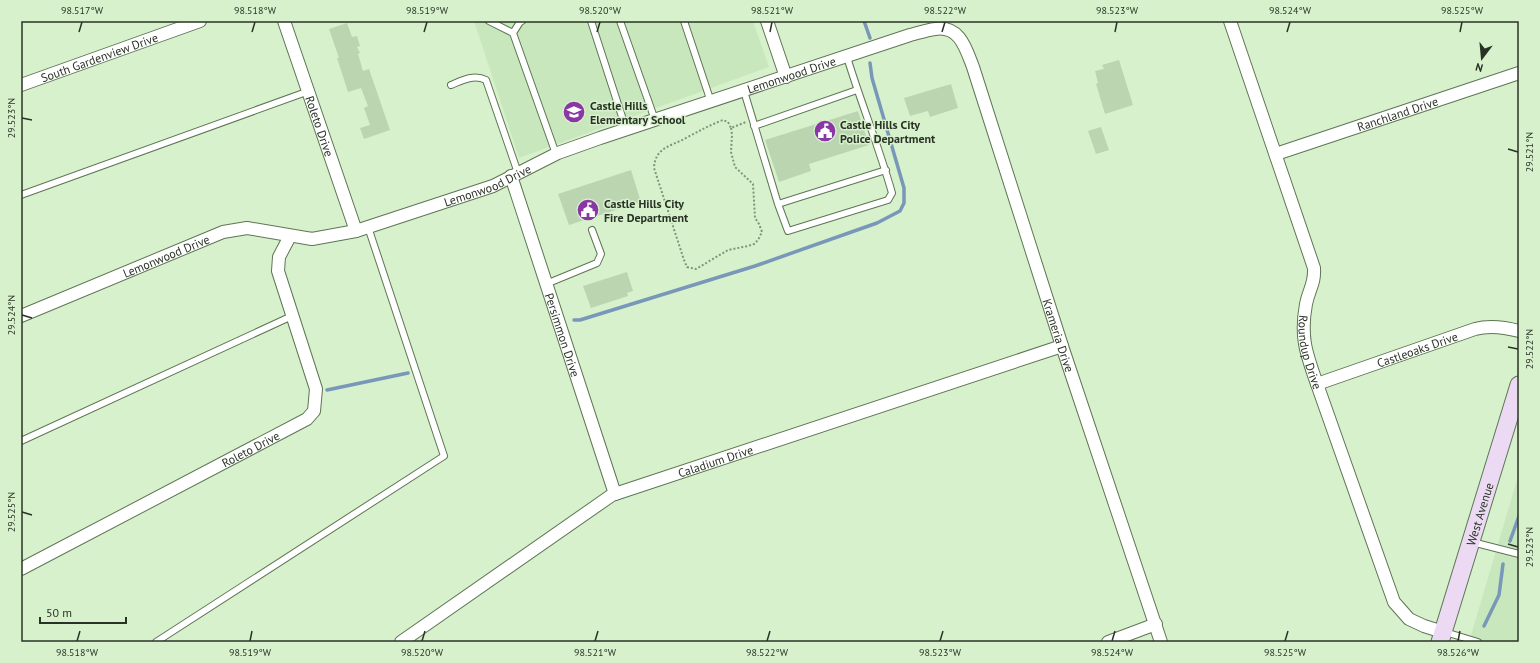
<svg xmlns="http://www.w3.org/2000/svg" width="1540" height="663" font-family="'PT Sans',sans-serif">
  <rect width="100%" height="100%" fill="#d8f1cd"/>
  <!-- built -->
  <path fill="#c9e7bc" d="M 474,21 L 753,21 L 769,67 L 519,158 Z
    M 1519,473 L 1519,642 L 1469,642 Z"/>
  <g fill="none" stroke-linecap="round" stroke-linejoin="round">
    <!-- stream -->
    <path stroke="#7897b9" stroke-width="3.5" d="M 864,21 L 870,38
      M 574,320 L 580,320 L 755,266 L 877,223 L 900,211 L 904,203 L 904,188 L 872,78 L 870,63
      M 327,390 L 408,373
      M 1510,541 L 1519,516
      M 1484,626 L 1499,595 L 1503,564"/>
  </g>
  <!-- building -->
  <path fill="#bcd5b1" d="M 347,23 L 352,37 L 357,36 L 360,46 L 357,47 L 360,53 L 358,54 L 363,71 L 369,69 L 390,130 L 364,139 L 360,128 L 370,125 L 364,108 L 368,106 L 361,88 L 348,92 L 337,58 L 339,58 L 329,29 Z
    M 1119,60 L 1133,105 L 1105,114 L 1096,84 L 1098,83 L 1095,71 L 1104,69 L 1102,65 Z
    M 951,84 L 958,108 L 930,117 L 928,111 L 910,116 L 904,98 Z
    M 858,111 L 869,145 L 809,164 L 811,171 L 779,182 L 765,140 Z
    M 1101,127 L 1109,150 L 1096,154 L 1088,131 Z
    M 631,170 L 641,202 L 569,225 L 558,194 Z
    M 627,272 L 633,291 L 627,293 L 628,296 L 591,308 L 583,286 Z"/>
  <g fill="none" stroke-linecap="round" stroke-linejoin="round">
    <!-- lane casing -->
    <g stroke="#5e7554" stroke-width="8">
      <path id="lane" d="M 489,21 L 513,33
        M 522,21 L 520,22 L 513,33 L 556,154
        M 591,21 L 626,129
        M 620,21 L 655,120
        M 684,21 L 711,102
        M 847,57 C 861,103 879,147 892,193 L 888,200 L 788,231 L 778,204 L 886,170
        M 451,85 C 463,80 474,74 486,80 L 518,173
        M 744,91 L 778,204
        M 754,126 L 857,90
        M 21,195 L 309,91
        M 546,284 L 597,263 L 601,254 L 592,230
        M 21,441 L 292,316
        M 1472,542 L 1519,554
        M 1445,632 L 1478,642
        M 156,642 L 444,456 L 368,227"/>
    </g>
    <!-- street casing -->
    <g stroke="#5e7554" stroke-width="14">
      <g id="street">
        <path id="s1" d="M 284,21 L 356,231"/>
        <path d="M 767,21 L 786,77"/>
        <path id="s2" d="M 1230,21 L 1314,268 C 1315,284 1309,289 1306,304 C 1300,337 1306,353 1317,384 L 1394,602 L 1409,619 L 1424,626 L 1443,632"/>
        <path id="s3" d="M 21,85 L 200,21"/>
        <path id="s4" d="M 1276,154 L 1519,73"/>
        <path id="s5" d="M 511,176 L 615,494"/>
        <path id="s6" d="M 21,316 L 223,232 L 247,228 L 312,239 L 356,231 L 493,186 L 558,153 L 600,138 L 910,35 C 918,33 927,30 935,29 C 960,25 966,49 973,67 L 1062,346 L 1161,642"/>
        <path id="s7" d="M 1317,384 L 1475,329 C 1490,325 1504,327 1519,331"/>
        <path id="s8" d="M 21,569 L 307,419 L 314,411 L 316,389 L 278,271 L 279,257 L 290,236"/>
        <path id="s9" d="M 401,642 L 612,495 L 1062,346"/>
        <path d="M 1108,642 L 1156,624"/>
      </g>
    </g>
    <!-- secondary casing -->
    <g stroke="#5e7554" stroke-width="19">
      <g id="secondary">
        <path id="s10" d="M 1440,642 L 1519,385"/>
      </g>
    </g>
    <!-- path -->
    <path stroke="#81937a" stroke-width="2" stroke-dasharray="2 2" stroke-linecap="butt" d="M 731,128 L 732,135 L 731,152 L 735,167 L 753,184 L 755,218 L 759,224 L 762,232 L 758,240 L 754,244 L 748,246 L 728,250 L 696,269 L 687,267 L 684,260 L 654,168 C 655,147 672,146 686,138 C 699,131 710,125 723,120 L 728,122 L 731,128 L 746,122"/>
    <!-- lane -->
    <use href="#lane" stroke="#fff" stroke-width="6"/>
    <!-- street -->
    <use href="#street" stroke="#fff" stroke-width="12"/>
    <!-- secondary -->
    <use href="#secondary" stroke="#ecdaf4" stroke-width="17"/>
  </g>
  <!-- ticks -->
  <path fill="none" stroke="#293325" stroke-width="1.5" d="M 79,32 L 82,22M 252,32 L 255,22M 424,32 L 427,22M 597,32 L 600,22M 770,32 L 772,22M 942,32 L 945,22M 1115,32 L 1117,22M 1287,32 L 1290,22M 1460,32 L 1462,22M 22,118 L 32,120M 1508,149 L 1518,152M 22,315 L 32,318M 1508,347 L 1518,349M 22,512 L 32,515M 1508,544 L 1518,547M 77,641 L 80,631M 250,641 L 252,631M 422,641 L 425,631M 595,641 L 598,631M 767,641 L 770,631M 940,641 L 943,631M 1112,641 L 1115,631M 1285,641 L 1288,631M 1458,641 L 1460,631"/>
  <!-- icons -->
  <defs>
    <g id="school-disc" transform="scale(1.15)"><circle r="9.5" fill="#8937a5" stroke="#d8f1cd"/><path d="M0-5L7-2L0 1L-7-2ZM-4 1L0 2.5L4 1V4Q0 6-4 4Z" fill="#fff"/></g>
    <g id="civic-disc" transform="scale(1.15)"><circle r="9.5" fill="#8937a5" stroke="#d8f1cd"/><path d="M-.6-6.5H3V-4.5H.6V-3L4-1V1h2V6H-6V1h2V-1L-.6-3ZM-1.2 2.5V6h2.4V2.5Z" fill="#fff"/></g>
  </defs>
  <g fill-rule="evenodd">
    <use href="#school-disc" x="574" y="112"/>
    <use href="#civic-disc" x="825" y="131"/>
    <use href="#civic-disc" x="588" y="210"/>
  </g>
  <g text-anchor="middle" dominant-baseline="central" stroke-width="3" stroke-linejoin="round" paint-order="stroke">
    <!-- street labels -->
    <g font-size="12" fill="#293325" stroke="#d8f1cd">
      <text stroke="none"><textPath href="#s3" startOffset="83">South Gardenview Drive</textPath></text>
      <text stroke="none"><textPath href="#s6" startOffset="817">Lemonwood Drive</textPath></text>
      <text stroke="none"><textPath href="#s4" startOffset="128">Ranchland Drive</textPath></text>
      <text stroke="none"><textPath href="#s1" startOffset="111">Roleto Drive</textPath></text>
      <text stroke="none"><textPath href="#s6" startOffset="493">Lemonwood Drive</textPath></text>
      <text stroke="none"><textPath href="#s6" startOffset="157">Lemonwood Drive</textPath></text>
      <text stroke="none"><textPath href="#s5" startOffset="167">Persimmon Drive</textPath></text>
      <text stroke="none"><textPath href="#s6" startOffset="1309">Krameria Drive</textPath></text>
      <text stroke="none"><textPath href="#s7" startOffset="106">Castleoaks Drive</textPath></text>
      <text stroke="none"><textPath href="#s2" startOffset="347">Roundup Drive</textPath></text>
      <text stroke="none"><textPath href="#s8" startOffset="259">Roleto Drive</textPath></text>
      <text stroke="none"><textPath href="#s9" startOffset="366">Caladium Drive</textPath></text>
      <text stroke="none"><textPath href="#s10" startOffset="134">West Avenue</textPath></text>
    </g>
    <!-- poi labels -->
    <g font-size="12" font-weight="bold" fill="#293325" stroke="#d8f1cd" text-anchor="start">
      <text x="590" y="105">Castle Hills<tspan x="590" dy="14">Elementary School</tspan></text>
      <text x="840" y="124">Castle Hills City<tspan x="840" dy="14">Police Department</tspan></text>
      <text x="604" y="203">Castle Hills City<tspan x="604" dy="14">Fire Department</tspan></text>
    </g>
  </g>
  <!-- border -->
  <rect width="1540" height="663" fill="none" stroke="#d8f1cd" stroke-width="44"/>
  <!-- north arrow -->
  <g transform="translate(1482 58) rotate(196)" stroke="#d8f1cd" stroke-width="3" paint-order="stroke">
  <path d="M0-3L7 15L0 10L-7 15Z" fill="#293325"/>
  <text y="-6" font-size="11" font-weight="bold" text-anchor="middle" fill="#293325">N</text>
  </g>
  <!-- scale -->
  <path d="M40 617v6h86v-6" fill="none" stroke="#293325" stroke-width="2"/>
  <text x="46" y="617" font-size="12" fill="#293325" stroke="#d8f1cd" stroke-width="3" paint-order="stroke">50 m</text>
  <rect x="22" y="22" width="1496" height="619" fill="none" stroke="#293325" stroke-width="1.5"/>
  <g font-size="10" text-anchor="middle" fill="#293325">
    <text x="82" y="14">98.517°W</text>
    <text x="255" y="14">98.518°W</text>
    <text x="427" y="14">98.519°W</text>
    <text x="600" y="14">98.520°W</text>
    <text x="772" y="14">98.521°W</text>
    <text x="945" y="14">98.522°W</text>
    <text x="1117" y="14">98.523°W</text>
    <text x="1290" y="14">98.524°W</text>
    <text x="1462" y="14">98.525°W</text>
    <text transform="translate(11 118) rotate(-90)" y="4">29.523°N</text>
    <text transform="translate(1529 152) rotate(-90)" y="4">29.521°N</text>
    <text transform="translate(11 315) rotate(-90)" y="4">29.524°N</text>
    <text transform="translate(1529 349) rotate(-90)" y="4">29.522°N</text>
    <text transform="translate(11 512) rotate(-90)" y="4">29.525°N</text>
    <text transform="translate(1529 547) rotate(-90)" y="4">29.523°N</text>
    <text x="77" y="656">98.518°W</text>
    <text x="250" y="656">98.519°W</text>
    <text x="422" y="656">98.520°W</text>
    <text x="595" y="656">98.521°W</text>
    <text x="767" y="656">98.522°W</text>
    <text x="940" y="656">98.523°W</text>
    <text x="1112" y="656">98.524°W</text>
    <text x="1285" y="656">98.525°W</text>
    <text x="1458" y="656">98.526°W</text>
  </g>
</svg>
